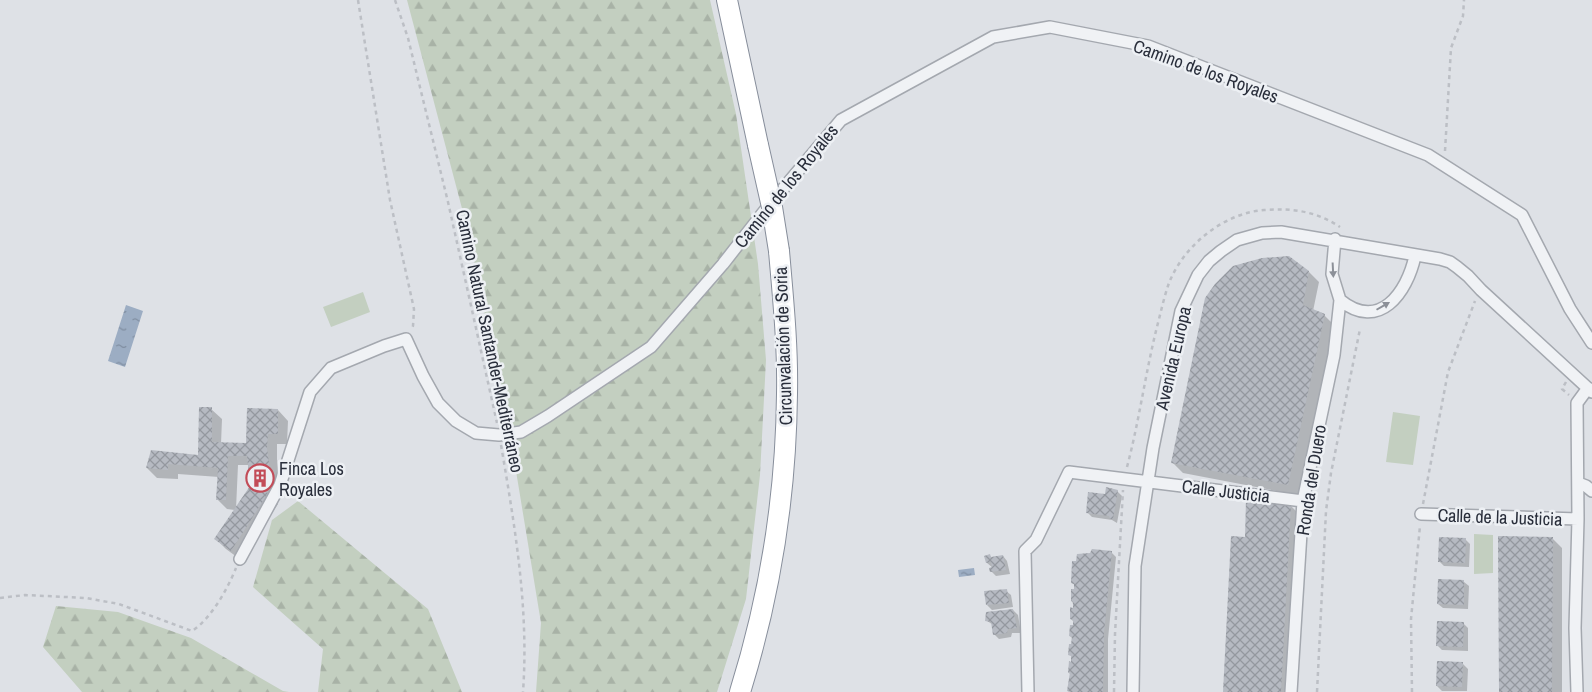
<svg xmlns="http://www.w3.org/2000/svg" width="1592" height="692" font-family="'Archivo Narrow',sans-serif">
  <defs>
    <pattern id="forest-firs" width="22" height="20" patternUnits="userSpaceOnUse" patternTransform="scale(1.25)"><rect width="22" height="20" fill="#c3cfc0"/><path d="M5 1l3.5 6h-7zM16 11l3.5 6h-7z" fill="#a8b2a6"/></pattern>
    <pattern id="water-ripples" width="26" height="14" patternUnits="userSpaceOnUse" patternTransform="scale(1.25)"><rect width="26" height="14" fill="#9cadc3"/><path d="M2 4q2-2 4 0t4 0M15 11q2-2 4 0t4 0" fill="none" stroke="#7f8da0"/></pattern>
    <pattern id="building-cross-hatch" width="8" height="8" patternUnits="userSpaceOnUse" patternTransform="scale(1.25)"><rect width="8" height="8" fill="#b6bac2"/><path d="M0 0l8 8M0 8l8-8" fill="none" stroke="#94989f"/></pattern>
  </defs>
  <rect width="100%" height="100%" fill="#dee1e6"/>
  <!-- forest -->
  <path fill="url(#forest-firs)" d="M 407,0 L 710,0 L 736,114 L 758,264 L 766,360 L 760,475 L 746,599 L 717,692 L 536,692 L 541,623 L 517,477 L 469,235 Z
    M 298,501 L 428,609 L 462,692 L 318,692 L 323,649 L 253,587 L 272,520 Z
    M 56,606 L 118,612 L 191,638 L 283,691 L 289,692 L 82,692 L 43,647 Z"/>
  <!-- garden -->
  <path fill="#c3cfc0" d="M 363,292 L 370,312 L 331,327 L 323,307 Z
    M 1393,412 L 1420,416 L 1413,465 L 1386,462 Z
    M 1474,534 L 1493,535 L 1493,573 L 1474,574 Z"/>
  <!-- water -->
  <path fill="url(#water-ripples)" d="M 126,305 L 143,311 L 125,367 L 108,361 Z
    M 974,568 L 975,575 L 959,577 L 958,570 Z"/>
  <!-- shadow -->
  <path fill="#0003" fill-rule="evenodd" d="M 1309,272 L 1319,282 L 1313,311 L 1324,315 L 1334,325 L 1298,495 L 1183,473 L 1173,463 Z
    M 211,409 L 222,419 L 221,444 L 247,444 L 278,410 L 288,421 L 287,444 L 277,444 L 277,459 L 281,495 L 270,497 L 278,504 L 241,560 L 226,549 L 216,539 L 235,510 L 227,509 L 217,499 L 219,477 L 178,474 L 178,479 L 157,478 L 147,468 L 199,456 ZM 238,465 L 249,465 L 251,486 L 236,509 Z
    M 1117,491 L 1122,496 L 1117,523 L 1112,520 L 1092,517 L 1087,512 L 1106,495 Z
    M 1290,505 L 1300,515 L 1291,692 L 1224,692 L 1246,538 Z
    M 1552,538 L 1562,548 L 1562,692 L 1500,692 Z
    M 1465,539 L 1470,544 L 1469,567 L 1444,566 L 1439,561 Z
    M 1111,552 L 1116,557 L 1108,639 L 1108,692 L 1070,692 L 1069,690 L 1071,675 L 1069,673 L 1073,664 L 1073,639 L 1070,636 L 1074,622 L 1071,619 L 1075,610 L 1072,601 L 1076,590 L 1076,586 L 1072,583 Z
    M 989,555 L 992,558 L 1003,556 L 1007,561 L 1010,574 L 996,576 L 991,571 L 993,568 L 987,563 L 986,556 Z
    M 1464,582 L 1469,586 L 1468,609 L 1443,608 L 1438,604 Z
    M 1006,591 L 1011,595 L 1013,607 L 992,610 L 987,605 Z
    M 1013,610 L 1018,615 L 1021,633 L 1012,633 L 1011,637 L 999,639 L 994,634 L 993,625 L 986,620 Z
    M 1463,623 L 1468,628 L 1468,651 L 1442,650 L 1437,645 Z
    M 1463,664 L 1468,669 L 1467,691 L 1442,691 L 1437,686 Z"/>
  <!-- building -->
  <path fill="url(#building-cross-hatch)" d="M 1289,256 L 1309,271 L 1303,305 L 1325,314 L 1288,485 L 1171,463 L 1205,298 L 1215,284 L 1233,266 L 1262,258 Z
    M 199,407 L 212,407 L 212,442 L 246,443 L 247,408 L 278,409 L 278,434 L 268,434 L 267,448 L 272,485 L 262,487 L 261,490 L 268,493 L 231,551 L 214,539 L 250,486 L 247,456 L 228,456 L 226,500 L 216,500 L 218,468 L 168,464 L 168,470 L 146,468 L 151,450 L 198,455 Z
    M 1106,487 L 1118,490 L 1113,519 L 1110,519 L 1109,516 L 1086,513 L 1088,492 L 1105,494 Z
    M 1246,499 L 1291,504 L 1281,692 L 1223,692 L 1231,536 L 1245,537 Z
    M 1498,536 L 1553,537 L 1552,692 L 1499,692 Z
    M 1439,537 L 1466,538 L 1465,563 L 1438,562 Z
    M 1092,549 L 1112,551 L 1104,633 L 1103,692 L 1071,692 L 1067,691 L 1070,672 L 1068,673 L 1069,661 L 1071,662 L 1071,656 L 1068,655 L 1069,644 L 1071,644 L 1072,637 L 1069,636 L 1070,625 L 1073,625 L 1073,620 L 1070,619 L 1070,607 L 1073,608 L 1073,602 L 1071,601 L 1071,589 L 1074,589 L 1074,584 L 1071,583 L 1072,561 L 1076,561 L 1077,554 L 1090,553 Z
    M 990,554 L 991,557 L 1003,555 L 1006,570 L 990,572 L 989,568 L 992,567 L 991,562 L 986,563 L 984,556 Z
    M 1438,579 L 1464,580 L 1464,605 L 1437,604 Z
    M 1007,589 L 1009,603 L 986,605 L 984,591 Z
    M 1013,609 L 1017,628 L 1008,629 L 1007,633 L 993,635 L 991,622 L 985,621 L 986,612 Z
    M 1437,621 L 1464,622 L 1463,647 L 1436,646 Z
    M 1437,661 L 1463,662 L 1462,687 L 1436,686 Z"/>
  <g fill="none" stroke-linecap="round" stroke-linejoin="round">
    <!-- street casing -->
    <g stroke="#a4a8af" stroke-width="14">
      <path id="street" d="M 1340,300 C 1379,332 1407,293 1415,256
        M 1578,483 L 1586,486 L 1592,491
        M 1421,514 L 1578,519
        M 240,559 L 280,485 L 310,392 L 331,368 L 384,346 L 406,339 L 423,376 L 438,403 L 456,421 L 476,433 L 499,435 L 521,432 L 548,416 L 651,347 L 723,264 L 766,209 L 841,120 L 993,37 L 1050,27 L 1148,46 L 1428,155 L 1522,215 L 1570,309 L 1592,343
        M 1028,692 L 1025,551 L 1036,540 L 1069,472 L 1303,501
        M 1133,692 L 1135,566 L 1153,448 L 1181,311 L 1198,275 L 1209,261 L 1221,251 L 1237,240 L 1262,233 L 1281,232 L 1440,259 L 1450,262 L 1457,267 L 1468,276 L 1481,290 L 1592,392
        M 1291,692 L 1303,501 L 1334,355 L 1340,300 L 1332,274 L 1335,239
        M 1577,692 L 1575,628 L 1578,519 L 1577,403 L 1588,388"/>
    </g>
    <!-- highway casing -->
    <g stroke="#878e9b" stroke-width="22">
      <path id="highway" d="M 727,0 L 758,145
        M 740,692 C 770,596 786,495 787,394 C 788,346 783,298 779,251"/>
    </g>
    <!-- path -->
    <path stroke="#bcbfc5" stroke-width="2.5" stroke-dasharray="4 4" stroke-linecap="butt" d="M 358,0 L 390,200 L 414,309 L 413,326 L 411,330
      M 395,0 L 408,38 L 448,202 L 497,423
      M 1445,151 L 1451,48 L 1463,16 L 1464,0
      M 1566,382 L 1562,389 L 1569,395
      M 501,445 C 515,527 529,609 523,692
      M 1127,467 C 1140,418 1146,368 1159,319 C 1162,307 1165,294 1169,283 C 1184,245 1224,213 1264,210 C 1292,208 1316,211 1340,227
      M 1423,504 L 1448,372 L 1475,301
      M 0,598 L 25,595 L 86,598 L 119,604 L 192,631 C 211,619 228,588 236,568
      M 1114,692 L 1115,634 L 1123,490
      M 1317,692 L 1326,511 L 1331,473 L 1360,329
      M 1412,692 L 1411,619 L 1420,526"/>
    <!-- street -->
    <use href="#street" stroke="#f0f2f5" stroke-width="11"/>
    <!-- highway -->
    <use href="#highway" stroke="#fff" stroke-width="20"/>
    <!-- highway-bridge casing -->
    <g stroke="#878e9b" stroke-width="22" stroke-linecap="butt">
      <path id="highway-bridge" d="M 758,145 L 772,207 L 779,251"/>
    </g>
    <!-- highway-bridge -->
    <use href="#highway-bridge" stroke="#fff" stroke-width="20"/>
  </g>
  <!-- one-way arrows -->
  <defs><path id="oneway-solid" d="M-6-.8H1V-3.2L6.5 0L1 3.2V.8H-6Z" transform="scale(1.25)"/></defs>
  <g fill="#8c9098">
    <use href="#oneway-solid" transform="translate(1333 270) rotate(87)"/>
    <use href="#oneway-solid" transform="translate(1383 306) rotate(-30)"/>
  </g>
  <!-- icons -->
  <defs>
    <g id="building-ring" transform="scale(1.4375)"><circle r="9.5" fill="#edf0f4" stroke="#c24c58" stroke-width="1.5"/><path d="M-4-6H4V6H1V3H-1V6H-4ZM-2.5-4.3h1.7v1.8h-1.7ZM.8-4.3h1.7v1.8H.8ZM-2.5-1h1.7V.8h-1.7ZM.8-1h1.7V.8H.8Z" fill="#c24c58"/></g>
  </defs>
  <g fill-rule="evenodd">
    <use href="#building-ring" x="260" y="478"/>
  </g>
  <g text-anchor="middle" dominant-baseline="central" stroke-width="5" stroke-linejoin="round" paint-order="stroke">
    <!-- street labels -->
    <g font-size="18" fill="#292e3b" stroke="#edf0f4">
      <text transform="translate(1206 71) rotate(20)">Camino de los Royales</text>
      <text transform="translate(786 186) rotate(-51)">Camino de los Royales</text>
      <text transform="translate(490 341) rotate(78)">Camino Natural Santander-Mediterráneo</text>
      <text transform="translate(783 346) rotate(-92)">Circunvalación de Soria</text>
      <text transform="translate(1173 358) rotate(-77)">Avenida Europa</text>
      <text transform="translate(1311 480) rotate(-81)">Ronda del Duero</text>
      <text transform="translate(1226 491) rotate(7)">Calle Justicia</text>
      <text transform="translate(1500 517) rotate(2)">Calle de la Justicia</text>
    </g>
    <!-- poi labels -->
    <g font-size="18" fill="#292e3b" stroke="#edf0f4" text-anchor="start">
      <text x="279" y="468">Finca Los<tspan x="279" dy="21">Royales</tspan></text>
    </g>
  </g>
</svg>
